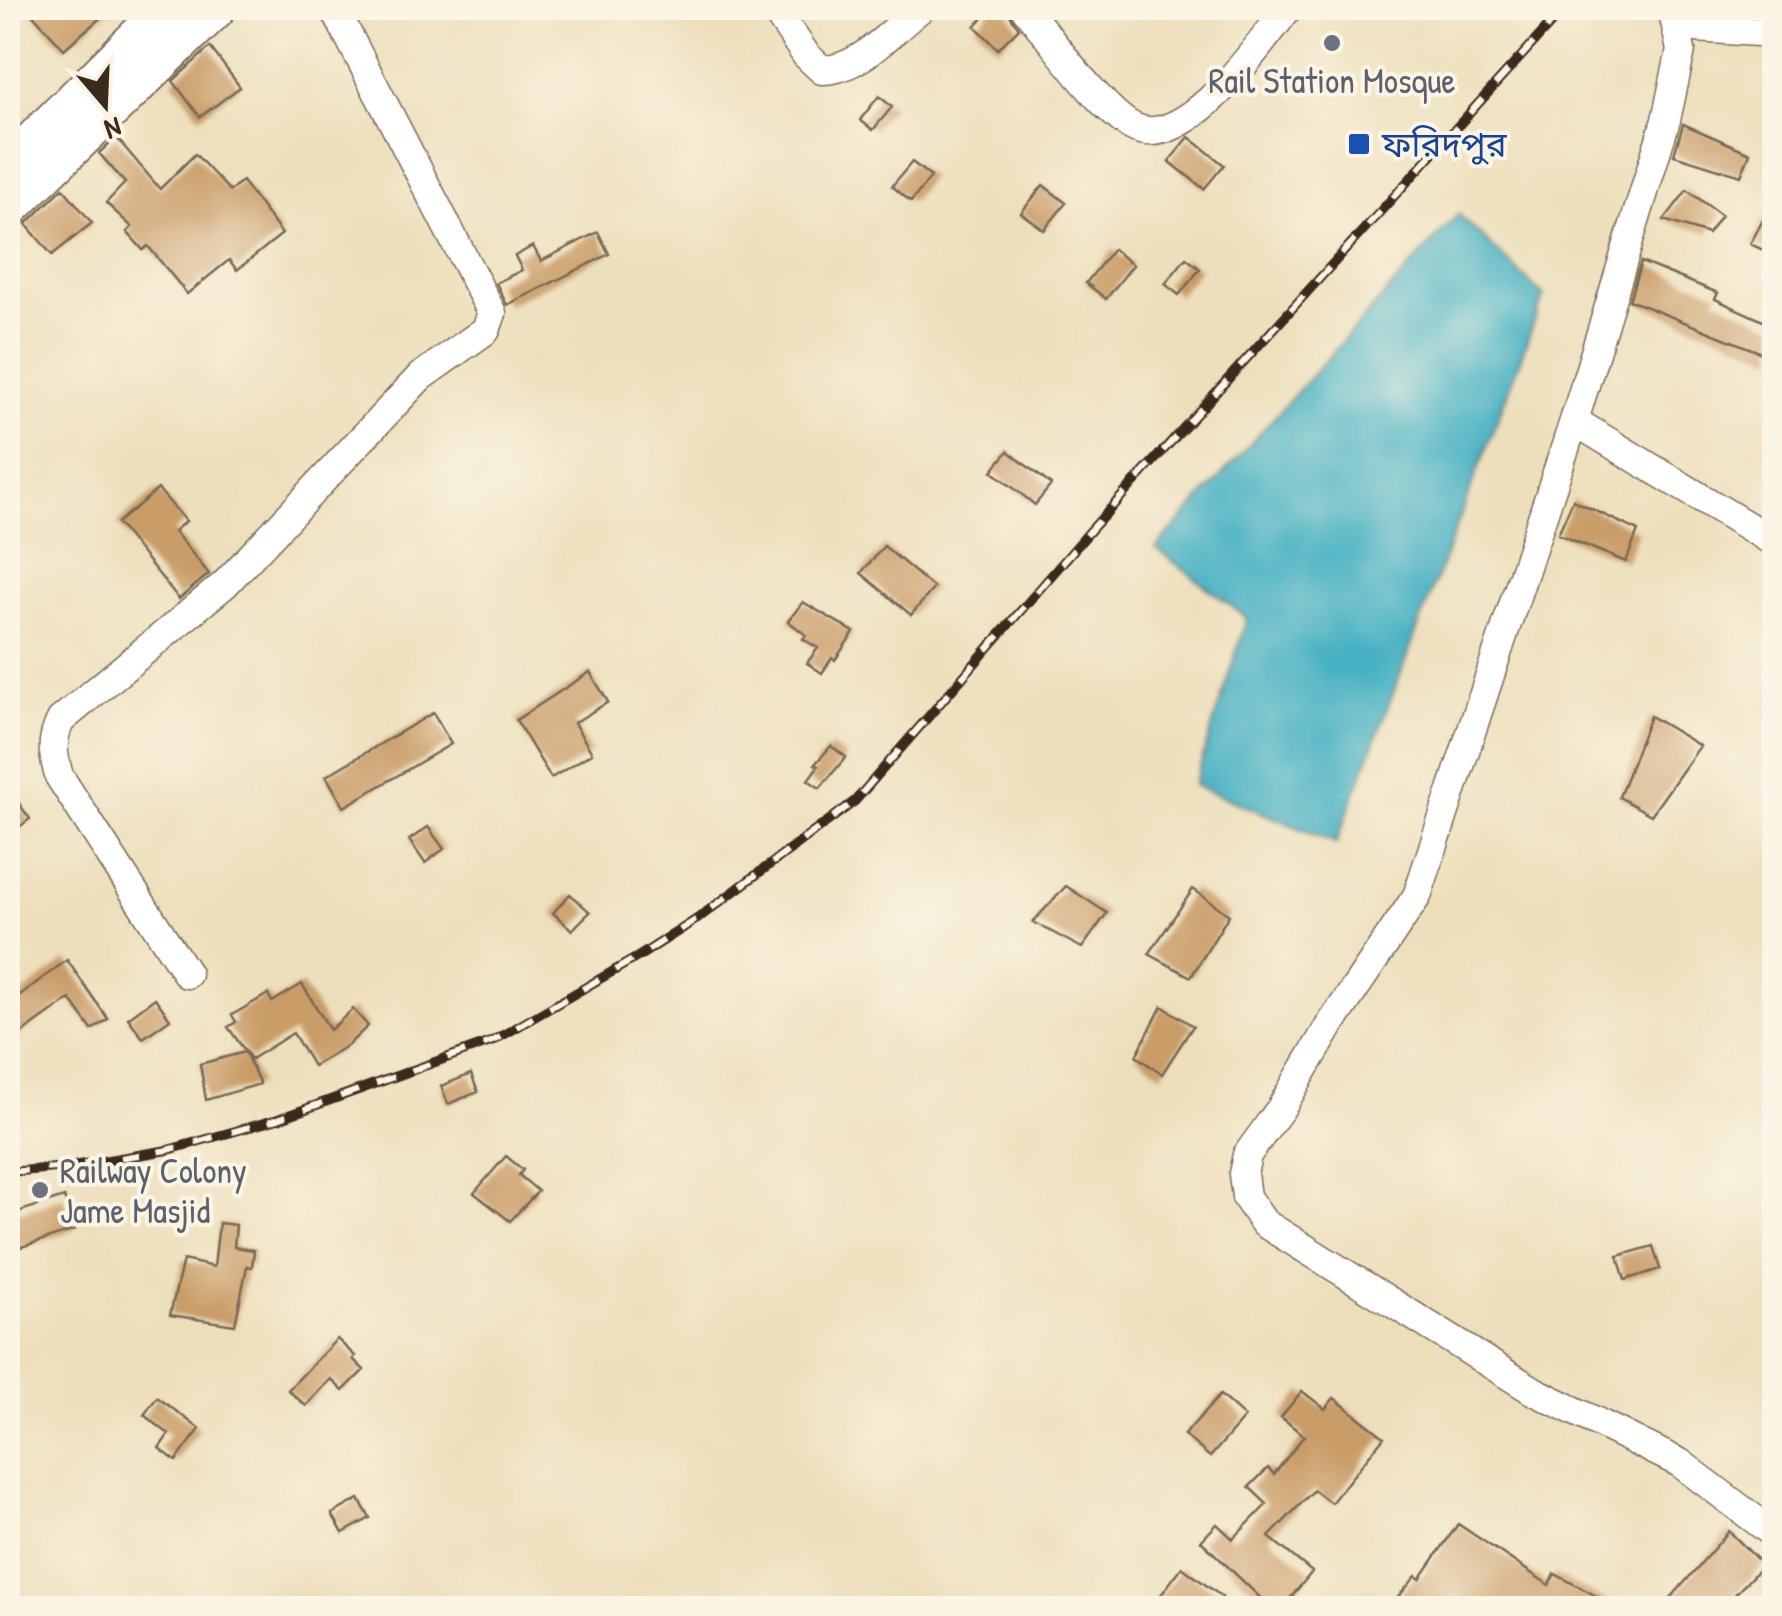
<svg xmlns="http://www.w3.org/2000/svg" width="1782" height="1616" font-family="'Patrick Hand','Noto Sans Bengali',sans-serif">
  <rect width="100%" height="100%" fill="#fcf5e5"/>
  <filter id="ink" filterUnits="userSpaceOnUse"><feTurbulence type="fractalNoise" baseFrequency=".01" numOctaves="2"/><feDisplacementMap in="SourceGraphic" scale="20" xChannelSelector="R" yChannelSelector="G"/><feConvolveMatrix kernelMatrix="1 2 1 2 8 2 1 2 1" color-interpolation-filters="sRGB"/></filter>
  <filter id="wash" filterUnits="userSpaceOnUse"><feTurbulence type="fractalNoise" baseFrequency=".0048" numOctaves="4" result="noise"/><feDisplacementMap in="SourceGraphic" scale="40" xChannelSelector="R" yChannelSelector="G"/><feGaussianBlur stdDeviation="2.25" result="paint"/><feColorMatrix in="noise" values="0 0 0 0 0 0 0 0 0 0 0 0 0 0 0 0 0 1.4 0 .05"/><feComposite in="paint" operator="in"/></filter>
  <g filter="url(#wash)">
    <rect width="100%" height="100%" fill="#eddfbc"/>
    <!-- water -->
    <path fill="#45b0c3" stroke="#406d70" stroke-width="2.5" d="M 1458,214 L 1544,296 L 1336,843 L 1194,785 L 1247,618 L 1156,548 Z"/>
    <g id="blocks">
      <!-- building -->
      <path fill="#c99c67" d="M 27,8 L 112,8 L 64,49 Z
        M 993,8 L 1005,8 L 1019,28 L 998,49 L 975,26 Z
        M 210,47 L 240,87 L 200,117 L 173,81 Z
        M 879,96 L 892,107 L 873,130 L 860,120 Z
        M 1683,124 L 1750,153 L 1741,176 L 1674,155 Z
        M 116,137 L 160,189 L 195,154 L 230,191 L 242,181 L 282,234 L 237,270 L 229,260 L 187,294 L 148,246 L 143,250 L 127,232 L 132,227 L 106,203 L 125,183 L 99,153 Z
        M 1189,137 L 1224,165 L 1204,189 L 1169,161 Z
        M 912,162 L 931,177 L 911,202 L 892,186 Z
        M 1043,185 L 1066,203 L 1044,230 L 1021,213 Z
        M 63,188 L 92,223 L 52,255 L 26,224 Z
        M 1687,190 L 1721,215 L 1708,234 L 1664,220 Z
        M 1774,200 L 1774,255 L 1750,244 Z
        M 598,232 L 609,254 L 507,305 L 496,283 L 522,270 L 515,256 L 533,246 L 541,261 Z
        M 1113,249 L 1133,265 L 1106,299 L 1086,283 Z
        M 1186,258 L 1200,269 L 1179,295 L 1165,284 Z
        M 1641,262 L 1718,293 L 1715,299 L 1774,326 L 1774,358 L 1629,300 Z
        M 1008,451 L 1051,485 L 1035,505 L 992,471 Z
        M 158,489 L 186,521 L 174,531 L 209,574 L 179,599 L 117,523 Z
        M 1573,500 L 1638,531 L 1626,562 L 1558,534 Z
        M 884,546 L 934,588 L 911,615 L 861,573 Z
        M 803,602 L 854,632 L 835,660 L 832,658 L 822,673 L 807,663 L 818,648 L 803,639 L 806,635 L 788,621 Z
        M 590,672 L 608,702 L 574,723 L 592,753 L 551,778 L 516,720 Z
        M 433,713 L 451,744 L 344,807 L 326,776 Z
        M 1650,716 L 1700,746 L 1651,815 L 1619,797 Z
        M 831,746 L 846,757 L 820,788 L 808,780 L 818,766 L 815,764 Z
        M 8,788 L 30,819 L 8,835 Z
        M 428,827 L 444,849 L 425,863 L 409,840 Z
        M 1066,886 L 1107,913 L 1082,948 L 1033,922 Z
        M 1193,889 L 1229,915 L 1191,977 L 1149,954 Z
        M 570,894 L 590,912 L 572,930 L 553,913 Z
        M 67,960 L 108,1019 L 92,1030 L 70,999 L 8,1043 L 8,1004 Z
        M 302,984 L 330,1030 L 353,1009 L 368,1026 L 348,1045 L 313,1066 L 293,1033 L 251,1059 L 228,1027 L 236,1022 L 232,1015 L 268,994 L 272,1002 Z
        M 155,998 L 170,1019 L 143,1038 L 128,1018 Z
        M 1162,1006 L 1193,1026 L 1162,1074 L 1136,1056 Z
        M 245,1052 L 260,1084 L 206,1100 L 200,1064 Z
        M 471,1074 L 478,1092 L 448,1104 L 441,1086 Z
        M 506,1156 L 523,1170 L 519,1175 L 538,1191 L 510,1221 L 474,1193 Z
        M 64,1197 L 75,1230 L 15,1249 L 8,1215 Z
        M 219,1223 L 236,1225 L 234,1247 L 254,1250 L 252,1267 L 247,1266 L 235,1325 L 170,1315 L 183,1260 L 214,1267 Z
        M 1653,1246 L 1660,1269 L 1625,1280 L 1618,1256 Z
        M 337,1339 L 355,1356 L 353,1359 L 364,1370 L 343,1391 L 331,1379 L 306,1406 L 288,1390 Z
        M 1302,1391 L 1325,1409 L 1334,1398 L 1384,1437 L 1331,1503 L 1314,1490 L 1269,1537 L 1312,1572 L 1282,1608 L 1271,1608 L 1201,1541 L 1217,1524 L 1233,1539 L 1267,1504 L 1249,1487 L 1268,1468 L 1274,1474 L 1304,1436 L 1281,1417 Z
        M 1220,1395 L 1245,1417 L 1210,1457 L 1184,1435 Z
        M 157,1397 L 200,1429 L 176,1461 L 159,1448 L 169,1434 L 144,1415 Z
        M 359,1499 L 370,1518 L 343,1533 L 332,1514 Z
        M 1458,1524 L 1549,1585 L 1555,1574 L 1619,1608 L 1477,1608 L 1456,1596 L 1446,1608 L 1389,1608 L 1416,1576 L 1420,1579 Z
        M 1729,1531 L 1763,1565 L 1722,1608 L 1688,1608 L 1671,1598 Z
        M 1182,1567 L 1222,1597 L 1214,1608 L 1151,1608 Z"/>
    </g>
  </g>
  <g filter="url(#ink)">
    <use href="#blocks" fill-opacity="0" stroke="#796955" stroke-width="2.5"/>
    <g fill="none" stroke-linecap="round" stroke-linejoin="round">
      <!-- minor casing -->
      <g stroke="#796955" stroke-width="31">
        <path id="minor" d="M 774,8 L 806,55 L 822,70 C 860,70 892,30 921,8
          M 1025,8 C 1049,37 1102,111 1133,127 C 1185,154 1261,42 1288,8
          M 1672,8 L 1681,50 L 1666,120 L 1574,421 L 1417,896 L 1329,1027 L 1281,1108 L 1247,1155 L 1243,1174 L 1246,1197 L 1264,1223 L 1534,1391 L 1680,1463 L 1774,1534
          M 1679,27 L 1758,32 L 1774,28
          M 1574,421 L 1774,542
          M 187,974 L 59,776 C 53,754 50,741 61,720 L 225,584 L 420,377 L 486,330 L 492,313 L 334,8
          M 1770,1608 L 1774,1600"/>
      </g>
      <!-- highway casing -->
      <g stroke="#796955" stroke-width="44">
        <path id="highway" d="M 8,167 L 168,8
          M 8,208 L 215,8"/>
      </g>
      <!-- minor -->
      <use href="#minor" stroke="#fff" stroke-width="28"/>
      <!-- highway -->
      <use href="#highway" stroke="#fff" stroke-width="40"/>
      <!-- rail casing -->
      <g stroke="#3b2a1e" stroke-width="10">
        <path id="rail" d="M 8,1172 L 67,1167 L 168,1150 L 278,1119 L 493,1041 L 641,955 L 697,919 L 855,801 L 1091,530 L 1565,8"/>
      </g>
      <!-- rail -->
      <use href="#rail" stroke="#fcf5e5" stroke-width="6" stroke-dasharray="19" stroke-linecap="butt"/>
    </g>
  </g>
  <!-- markers -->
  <g fill="#6b7280" stroke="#fcf5e5" stroke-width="4">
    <circle cx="1332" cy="43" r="10"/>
    <circle cx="40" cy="1190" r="10"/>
  </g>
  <rect fill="#1a4fb4" stroke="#fcf5e5" stroke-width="4" x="1347" y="132" width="24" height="24" rx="5"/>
  <g text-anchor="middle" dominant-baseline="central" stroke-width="8" stroke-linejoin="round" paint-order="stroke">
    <!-- worship labels -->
    <g font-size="35" fill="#5b616d" stroke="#fcf5e5">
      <text x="1332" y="80">Rail Station Mosque</text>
      <text x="60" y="1170" text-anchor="start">Railway Colony<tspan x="60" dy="40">Jame Masjid</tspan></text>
    </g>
    <!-- transit labels -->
    <g font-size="35" fill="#164399" stroke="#fcf5e5" text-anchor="start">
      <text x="1382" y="144">ফরিদপুর</text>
    </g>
  </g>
  <!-- margin -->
  <rect width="1782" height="1616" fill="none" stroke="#fcf5e5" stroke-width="40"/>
  <!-- north arrow -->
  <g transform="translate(105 105) rotate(161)" stroke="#fcf5e5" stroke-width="8" paint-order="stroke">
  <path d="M0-8L18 38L0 25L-18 38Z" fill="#3b2a1e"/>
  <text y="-15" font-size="28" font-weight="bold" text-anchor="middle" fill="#3b2a1e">N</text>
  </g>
</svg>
